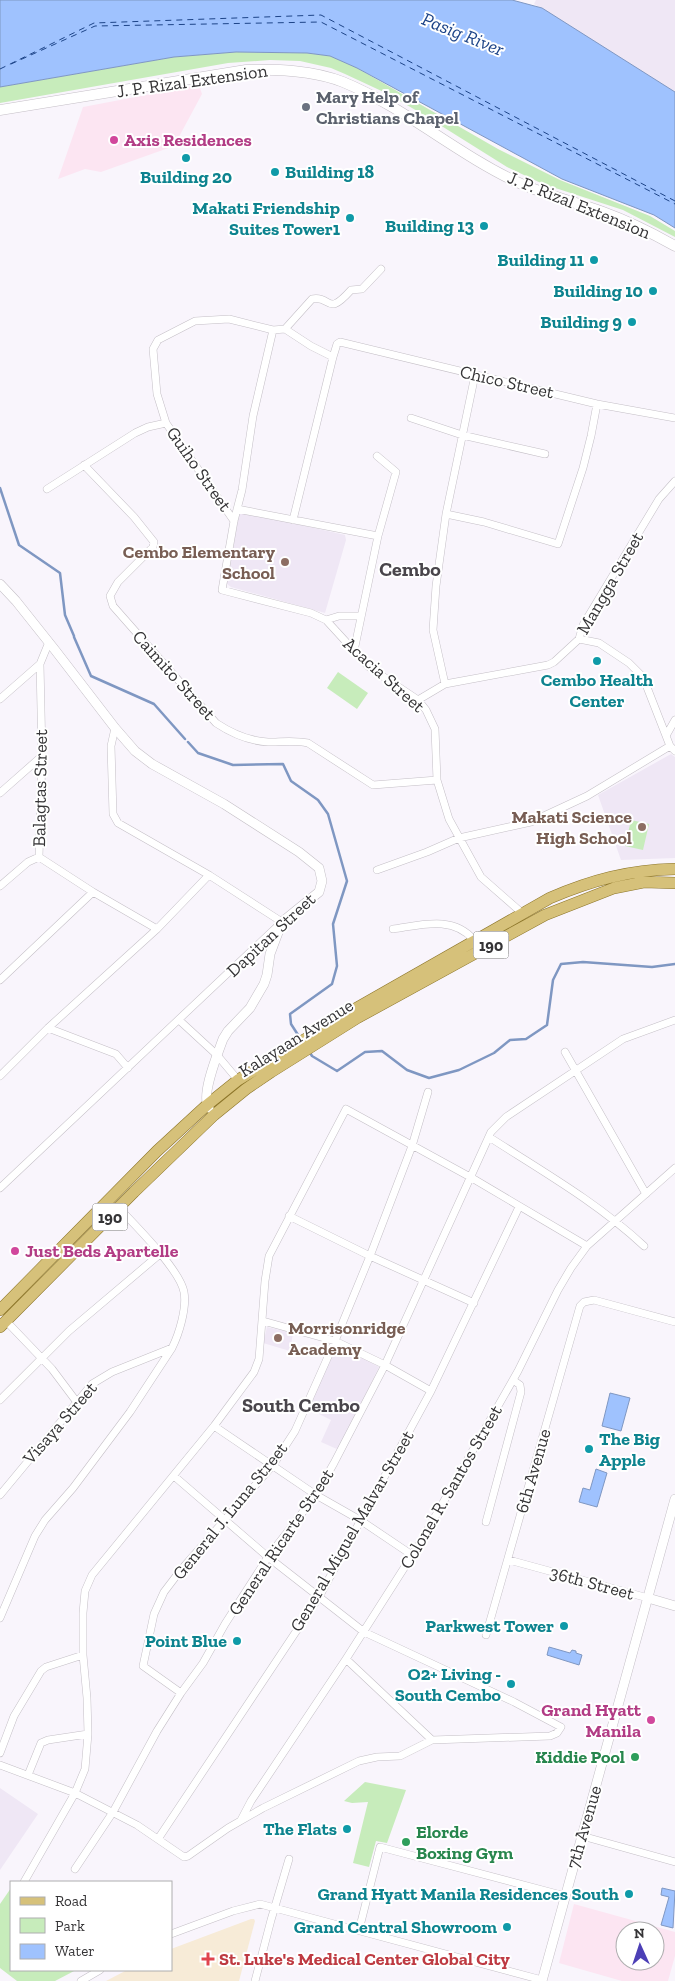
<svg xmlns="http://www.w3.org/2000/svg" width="675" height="1981" font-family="'Zilla Slab',serif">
  <rect width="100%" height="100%" fill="#f9f5fc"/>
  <!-- commercial -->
  <path fill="#fce5f2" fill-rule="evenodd" d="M 199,85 L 202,94 L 174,146 L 101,172 L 85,169 L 58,179 L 83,107 Z
    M 574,1904 L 675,1932 L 675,1956 L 668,1981 L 622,1981 L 559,1963 ZM 625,1931 L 655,1931 L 655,1961 L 625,1961 Z"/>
  <!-- built -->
  <path fill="#efe7f5" d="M 536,0 L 675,0 L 675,92 L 534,4 Z
    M 244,512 L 345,535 L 346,540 L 325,613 L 231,587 L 227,584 L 239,514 Z
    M 671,754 L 675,757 L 675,858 L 621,860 L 598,795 Z
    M 267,1327 L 293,1333 L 290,1351 L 263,1343 Z
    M 335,1343 L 379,1367 L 339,1450 L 321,1442 L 331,1420 L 309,1409 Z
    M 0,1788 L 38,1814 L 0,1870 Z"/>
  <!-- medical -->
  <path fill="#f7ebd7" d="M 251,1919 L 254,1919 L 255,1921 L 239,1981 L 106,1981 L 127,1970 L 171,1970 L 171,1949 Z"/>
  <!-- green -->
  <path fill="#c7ecbb" d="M 236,52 L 307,53 L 330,56 L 357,68 L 498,149 L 560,180 L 650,216 L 675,231 L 675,237 L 623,210 L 543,184 L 507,167 L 424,115 L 388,94 L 345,74 L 331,68 L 300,61 L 270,60 L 228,63 L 0,103 L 0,87 L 174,57 Z
    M 338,672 L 368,693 L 357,709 L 327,688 Z
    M 631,820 L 649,824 L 643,850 L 625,846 Z
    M 365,1782 L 406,1790 L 387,1843 L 376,1841 L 369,1867 L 353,1863 L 368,1802 L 352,1803 L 344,1801 Z
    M 11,1888 L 11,1970 L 76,1970 L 55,1981 L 17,1981 L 0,1968 L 0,1904 Z"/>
  <!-- water -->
  <path fill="#9fc2fe" stroke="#7f97c2" d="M 0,0 L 512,0 L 542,8 L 675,92 L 675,228 L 654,215 L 562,179 L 357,68 L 330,56 L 307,53 L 236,52 L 174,57 L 0,87 Z
    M 610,1393 L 630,1398 L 621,1431 L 602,1426 Z
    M 596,1469 L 607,1473 L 597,1507 L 579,1502 L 583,1488 L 590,1490 Z
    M 549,1647 L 570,1653 L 572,1650 L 576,1651 L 576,1653 L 582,1655 L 579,1665 L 547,1655 Z
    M 662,1888 L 675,1891 L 673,1928 L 661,1925 L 669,1897 L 661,1895 Z"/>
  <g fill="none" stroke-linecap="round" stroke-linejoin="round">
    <!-- stream -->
    <path stroke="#7f97c2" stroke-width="2.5" d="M 0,488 L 19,545 L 60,573 L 65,615 L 74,636
      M 74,637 L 91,676 L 154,704 L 185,739
      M 188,742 L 198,753 L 233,765 L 283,764 L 291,781 L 318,800 L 328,814 L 347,881 L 333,924 L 337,966 L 332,984 L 290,1014 L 291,1024 L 300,1038
      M 309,1051 L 312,1056 L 337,1071 L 365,1052 L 382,1051 L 407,1070 L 429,1078 L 459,1070 L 494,1053 L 510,1040 L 526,1039 L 547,1025 L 553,980 L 561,964 L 583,962 L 652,967 L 675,964"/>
    <!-- ferry -->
    <path stroke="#1d4488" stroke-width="1" stroke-dasharray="6 5" stroke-linecap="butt" d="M 11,64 L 95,26 L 321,22 L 675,204
      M 0,69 L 94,23 L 321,15 L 675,201"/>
    <!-- minor casing -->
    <g stroke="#c4bfc6" stroke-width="8">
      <path id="minor" d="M 285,329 L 312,299 C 332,295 326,318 351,290 L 362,289 L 381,269
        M 273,330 L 253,416 L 242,490 L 234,521 L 222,590 L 311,613 L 326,620 L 369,667 L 418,700 L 426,710 L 435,729 L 437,780 L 449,819 L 481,877 L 522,913
        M 411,418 L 462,435 L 545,454
        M 84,465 L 134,517 L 154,542 L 153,547 L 118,582 L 110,596 L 113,606 L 216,723 C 231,733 250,741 268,742 C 281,742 295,740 308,743 L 373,785 L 437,780
        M 47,489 L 135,433 L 148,427 L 166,423
        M 237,509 L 378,536
        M 446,514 L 484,522 L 558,544 L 583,468 L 591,436 L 597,404
        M 293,520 L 333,357 L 337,344 L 340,342 L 597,404 L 675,418
        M 234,521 L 166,423 L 157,394 L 153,349 L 158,340 L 195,321 L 229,319 L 273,330 L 285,329 L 311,346 L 333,357
        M 326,620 L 339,616 L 360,616
        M 579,639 L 599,643 L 629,663 L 643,677 L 670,746 L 675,751
        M 354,651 L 378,536 L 396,472 L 377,456
        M 445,684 L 433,630 L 436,586 L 446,514 L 475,375
        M 0,699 L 40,664
        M 418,700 L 445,684 L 548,665 L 554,662 L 579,639 L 583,625 L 659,499 L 675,481
        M 667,734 L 675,720
        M 0,793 L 42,756
        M 39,857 L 42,756 L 40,664 L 49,642
        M 39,857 L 93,892 L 157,929
        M 377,870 L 427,852 L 459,838 L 531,822 L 587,796 L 670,746
        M 0,886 L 28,862 L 39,857
        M 393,929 C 421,925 453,915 474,940
        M 0,980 L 93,892
        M 179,1020 L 217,1055 L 238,1080
        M 48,1028 L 116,1054 L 128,1068
        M 565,1052 L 646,1194
        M 0,1076 L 48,1028 L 157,929 L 209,875
        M 489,1137 C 542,1171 598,1203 644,1246
        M 0,1188 L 282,922 L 209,875 L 118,823 L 113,814 L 111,746 L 115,728
        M 289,1216 L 370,1256 L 474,1303
        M 6,1321 L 52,1369 L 76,1401
        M 263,1321 L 335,1341 L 385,1365 L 431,1391
        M 0,1400 L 69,1331 L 160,1254
        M 214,1426 L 316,1495 L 360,1520 L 412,1555
        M 0,1495 L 92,1384 L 112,1372 L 172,1348 C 179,1334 187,1308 184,1292 C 180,1270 136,1226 119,1208
        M 486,1522 L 521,1392 L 520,1385 L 513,1380
        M 509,1560 L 648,1598
        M 0,1618 L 35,1536 L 45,1520 L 73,1488 L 130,1412 L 172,1348
        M 486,1635 L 580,1306 L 584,1302 L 594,1300 L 675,1322
        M 346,1659 L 432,1740
        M 181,1693 L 143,1666 L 154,1614 L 164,1592 L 180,1571 L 273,1465 L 295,1431 L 335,1341 L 370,1256 L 412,1146 L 428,1092
        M 0,1753 L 14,1716 L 41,1671 L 46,1667 L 83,1655
        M 0,1765 L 75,1793 L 137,1825 L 184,1857 L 188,1856 L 228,1828 L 263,1808 L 359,1761 L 377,1757 L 400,1756 L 432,1740 L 550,1736 L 557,1733 L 561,1727 L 514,1702 L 364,1632 L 268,1557 L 174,1476
        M 28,1775 L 41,1743 L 48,1740 L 88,1734
        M 241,1820 L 251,1801 L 346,1659 L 420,1543 L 518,1371 L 558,1290 L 571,1268 L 587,1246 L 675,1168
        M 582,1836 L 675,1862
        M 158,1839 L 319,1597 L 431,1391 L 519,1207
        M 75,1869 L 113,1812 L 157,1731 L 181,1693 L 203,1663 L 225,1624 L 268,1557 L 316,1495 L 334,1463 L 385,1365 L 491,1132 L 506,1117 L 623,1039 L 675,1020
        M 24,1882 L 75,1793 L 85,1769 L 88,1734 L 87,1698 L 83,1655 L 83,1613 L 85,1591 L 92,1575 L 214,1426 L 254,1372 L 259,1359 L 265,1281 L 269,1256 L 346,1109 L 472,1178 L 587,1246
        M 359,1930 L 380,1847 L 565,1896
        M 171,1934 L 233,1911 L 260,1904 L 542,1980
        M 81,1981 L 100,1970
        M 255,1981 L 271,1920 L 289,1859"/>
    </g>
    <!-- tertiary casing -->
    <g stroke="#c4bfc6" stroke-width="10">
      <path id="tertiary" d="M 0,584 L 16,601 L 55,650 L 115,728 L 135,751 L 152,764 L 224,804 L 299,852 L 319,868 L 322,881 L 319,892 L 282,922 L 270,954 L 267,975 L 264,984 L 250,1008 L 228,1031 L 223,1039 C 218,1053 200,1096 209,1108
        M 648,1598 L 675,1606
        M 542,1981 L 675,1499"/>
    </g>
    <!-- secondary casing -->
    <g stroke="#c4bfc6" stroke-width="11">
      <path id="secondary" d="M 0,110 L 246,70 C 278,69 313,70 343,82 C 404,107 457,154 517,182 C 545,195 575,202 603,212 C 628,221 652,233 675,246"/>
    </g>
    <!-- primary casing -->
    <g stroke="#8c7529" stroke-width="12">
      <path id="primary" d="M 0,1310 L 157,1151 L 207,1105 L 238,1080 L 355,1009 L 550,898 C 592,880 629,870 675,869
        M 0,1327 L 134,1192 L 214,1115 L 246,1089 L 271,1072 L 357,1018 L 545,915 L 614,888 L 644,882 L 675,883"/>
    </g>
    <!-- minor -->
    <use href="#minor" stroke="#fff" stroke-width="7"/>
    <!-- tertiary -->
    <use href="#tertiary" stroke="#fff" stroke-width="9"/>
    <!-- secondary -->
    <use href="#secondary" stroke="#fff" stroke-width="10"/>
    <!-- primary -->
    <use href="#primary" stroke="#d6c17a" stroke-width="11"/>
  </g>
  <!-- markers -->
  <circle fill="#6b7280" stroke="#fff" stroke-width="2" cx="306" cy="107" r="5"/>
  <g fill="#d1479c" stroke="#fff" stroke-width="2">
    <circle cx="114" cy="140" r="5"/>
    <circle cx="15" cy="1251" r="5"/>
    <circle cx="651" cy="1720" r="5"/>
  </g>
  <g fill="#0f9aa8" stroke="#fff" stroke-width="2">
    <circle cx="186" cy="158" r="5"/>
    <circle cx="275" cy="172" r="5"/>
    <circle cx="350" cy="218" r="5"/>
    <circle cx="484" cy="226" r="5"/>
    <circle cx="594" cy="260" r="5"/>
    <circle cx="653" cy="291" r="5"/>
    <circle cx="632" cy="322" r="5"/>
    <circle cx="597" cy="661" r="5"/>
    <circle cx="589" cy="1449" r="5"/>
    <circle cx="564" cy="1626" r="5"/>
    <circle cx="237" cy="1641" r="5"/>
    <circle cx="511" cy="1684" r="5"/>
    <circle cx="347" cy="1829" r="5"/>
    <circle cx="629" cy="1894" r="5"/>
    <circle cx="507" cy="1927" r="5"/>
  </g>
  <g fill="#8d6e63" stroke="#fff" stroke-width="2">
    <circle cx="285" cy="562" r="5"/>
    <circle cx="642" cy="827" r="5"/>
    <circle cx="278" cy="1338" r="5"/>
  </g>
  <g fill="#2e9e5b" stroke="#fff" stroke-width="2">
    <circle cx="635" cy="1757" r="5"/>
    <circle cx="406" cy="1842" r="5"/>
  </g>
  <path fill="#e0444e" stroke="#fff" stroke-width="2" d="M205.5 1951.5h5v5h5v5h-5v5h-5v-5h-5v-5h5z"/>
  <g text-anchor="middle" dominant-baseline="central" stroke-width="4" stroke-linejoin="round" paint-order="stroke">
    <!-- shield labels -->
    <g fill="#fff" stroke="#727172" stroke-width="1">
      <rect x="473.5" y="931.5" width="35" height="27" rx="4"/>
      <rect x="92.5" y="1203.5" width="35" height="27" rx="4"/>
    </g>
    <g font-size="16" font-weight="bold" fill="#353436">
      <text x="491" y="945">190</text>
      <text x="110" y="1217">190</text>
    </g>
    <!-- street labels -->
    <g font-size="18" fill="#353436" stroke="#fff">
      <text transform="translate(192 81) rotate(-8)">J. P. Rizal Extension</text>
      <text transform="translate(579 205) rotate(22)">J. P. Rizal Extension</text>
      <text transform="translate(507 382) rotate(13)">Chico Street</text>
      <text transform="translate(199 469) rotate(55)">Guiho Street</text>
      <text transform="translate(610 583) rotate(-60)">Mangga Street</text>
      <text transform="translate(174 675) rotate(48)">Caimito Street</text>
      <text transform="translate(384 675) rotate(42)">Acacia Street</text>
      <text transform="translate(40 788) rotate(-89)">Balagtas Street</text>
      <text transform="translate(271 935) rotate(-43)">Dapitan Street</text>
      <text transform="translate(296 1038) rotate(-32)">Kalayaan Avenue</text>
      <text transform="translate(60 1423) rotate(-49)">Visaya Street</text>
      <text transform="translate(533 1471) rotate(-74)">6th Avenue</text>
      <text transform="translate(451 1487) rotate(-60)">Colonel R. Santos Street</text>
      <text transform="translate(230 1511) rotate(-51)">General J. Luna Street</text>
      <text transform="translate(352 1531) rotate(-60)">General Miguel Malvar Street</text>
      <text transform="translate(281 1542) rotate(-56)">General Ricarte Street</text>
      <text transform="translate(592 1583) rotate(15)">36th Street</text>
      <text transform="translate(584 1827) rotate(-74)">7th Avenue</text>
    </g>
    <!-- worship labels -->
    <g font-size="18" font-weight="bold" fill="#5b616d" stroke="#fff" text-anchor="start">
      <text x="316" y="97">Mary Help of<tspan x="316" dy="21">Christians Chapel</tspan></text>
    </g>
    <!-- hotel labels -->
    <g font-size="18" font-weight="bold" fill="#b23c85" stroke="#fff" text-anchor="start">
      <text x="124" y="140">Axis Residences</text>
      <text x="25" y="1251">Just Beds Apartelle</text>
      <text x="641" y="1710" text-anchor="end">Grand Hyatt<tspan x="641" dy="21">Manila</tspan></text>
    </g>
    <!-- culture labels -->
    <g font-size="18" font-weight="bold" fill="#0d838f" stroke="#fff" text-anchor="end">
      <text x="285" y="172" text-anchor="start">Building 18</text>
      <text x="186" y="177" text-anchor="middle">Building 20</text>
      <text x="340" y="208">Makati Friendship<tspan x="340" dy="21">Suites Tower1</tspan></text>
      <text x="474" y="226">Building 13</text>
      <text x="584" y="260">Building 11</text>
      <text x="643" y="291">Building 10</text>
      <text x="622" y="322">Building 9</text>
      <text x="597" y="680" text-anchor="middle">Cembo Health<tspan x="597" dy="21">Center</tspan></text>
      <text x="599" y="1439" text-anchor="start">The Big<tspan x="599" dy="21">Apple</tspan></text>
      <text x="554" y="1626">Parkwest Tower</text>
      <text x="227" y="1641">Point Blue</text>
      <text x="501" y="1674">O2+ Living -<tspan x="501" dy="21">South Cembo</tspan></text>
      <text x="337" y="1829">The Flats</text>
      <text x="619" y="1894">Grand Hyatt Manila Residences South</text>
      <text x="497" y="1927">Grand Central Showroom</text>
    </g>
    <!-- education labels -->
    <g font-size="18" font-weight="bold" fill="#785e54" stroke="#fff" text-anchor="end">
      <text x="275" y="552">Cembo Elementary<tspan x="275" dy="21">School</tspan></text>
      <text x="632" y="817">Makati Science<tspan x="632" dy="21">High School</tspan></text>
      <text x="288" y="1328" text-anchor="start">Morrisonridge<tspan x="288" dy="21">Academy</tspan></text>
    </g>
    <!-- leisure labels -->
    <g font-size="18" font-weight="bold" fill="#27864d" stroke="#fff" text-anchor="end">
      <text x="625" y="1757">Kiddie Pool</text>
      <text x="416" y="1832" text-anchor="start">Elorde<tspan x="416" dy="21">Boxing Gym</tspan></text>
    </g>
    <!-- health labels -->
    <g font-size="18" font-weight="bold" fill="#be3a42" stroke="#fff" text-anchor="start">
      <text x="219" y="1959">St. Luke's Medical Center Global City</text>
    </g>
    <!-- water labels -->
    <g font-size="19" font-style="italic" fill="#1d4488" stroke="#fff">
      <text transform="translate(463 34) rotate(22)">Pasig River</text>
    </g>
    <!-- quarter labels -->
    <g font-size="20" font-weight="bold" fill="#49454b" stroke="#fff">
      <text x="410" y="569">Cembo</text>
      <text x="301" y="1405">South Cembo</text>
    </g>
  </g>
  <!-- legend -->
  <rect x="10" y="1881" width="162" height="90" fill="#ffffff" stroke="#aeaeaf"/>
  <rect x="20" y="1897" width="25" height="8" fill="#d6c17a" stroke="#aeaeaf"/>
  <text x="55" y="1906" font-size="15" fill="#353436">Road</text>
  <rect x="20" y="1918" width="25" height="15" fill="#c7ecbb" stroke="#aeaeaf"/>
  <text x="55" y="1931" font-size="15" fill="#353436">Park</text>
  <rect x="20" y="1944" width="25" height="15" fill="#9fc2fe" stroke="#aeaeaf"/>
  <text x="55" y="1956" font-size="15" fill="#353436">Water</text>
  <!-- north arrow -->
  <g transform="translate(640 1946) rotate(357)"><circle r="24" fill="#ffffff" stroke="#aeaeaf"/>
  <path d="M0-4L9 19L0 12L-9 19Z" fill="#4c3fb6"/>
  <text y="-8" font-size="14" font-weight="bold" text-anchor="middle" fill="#353436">N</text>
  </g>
</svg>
